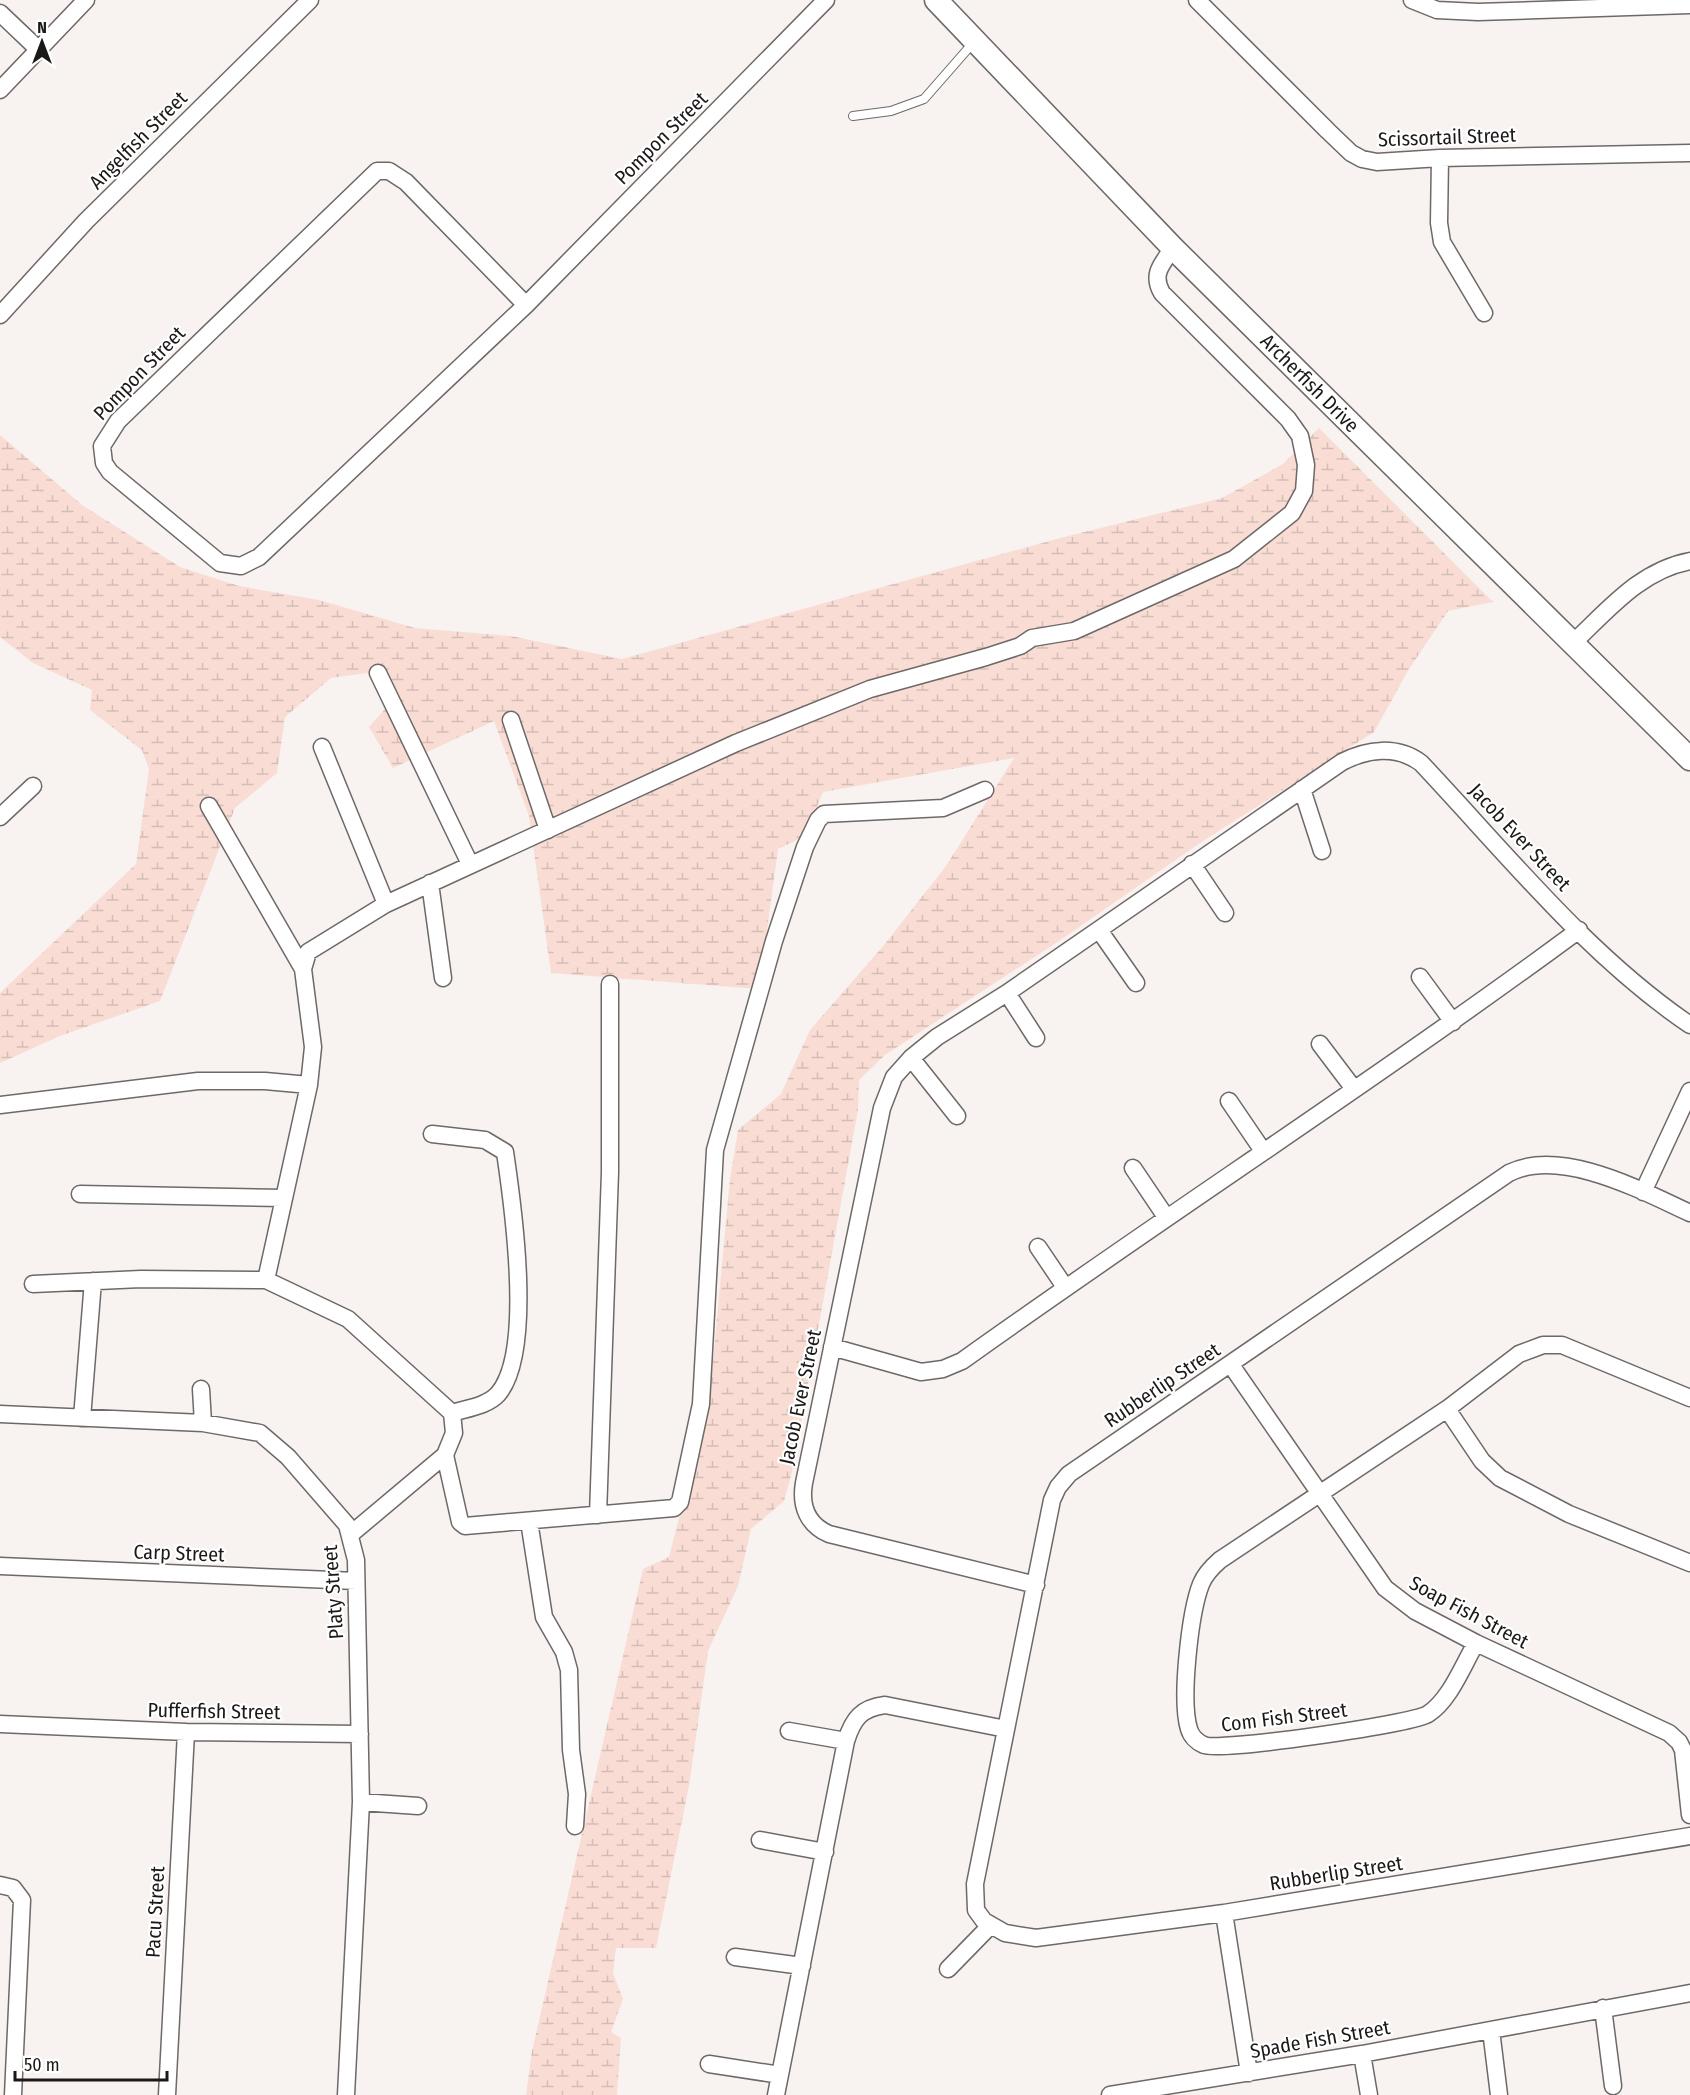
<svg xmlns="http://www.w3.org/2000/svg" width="1690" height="2095" font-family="'Fira Sans Condensed',sans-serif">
  <defs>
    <pattern id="wetland-marsh" width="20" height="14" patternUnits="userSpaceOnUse" patternTransform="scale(1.5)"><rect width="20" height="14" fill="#f9ddd5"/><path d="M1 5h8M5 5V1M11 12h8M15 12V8" fill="none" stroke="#d5bdb6"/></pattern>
  </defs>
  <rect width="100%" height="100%" fill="#f8f2f0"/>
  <!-- wetland -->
  <path fill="url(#wetland-marsh)" d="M 1319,428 L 1493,602 L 1448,611 L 1409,669 L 1374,732 L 1200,843 L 1062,939 L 885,1055 L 859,1080 L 858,1110 L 792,1472 L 784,1501 L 751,1529 L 738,1586 L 708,1651 L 689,1786 L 656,1948 L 616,1948 L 613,1973 L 623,1999 L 611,2032 L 621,2038 L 617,2095 L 526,2095 L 532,2051 L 643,1569 L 669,1557 L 709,1403 L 730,1179 L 738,1130 L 781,1094 L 810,1030 L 884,945 L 946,866 L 1014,758 L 823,792 L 805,836 L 778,849 L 759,989 L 551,973 L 529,816 L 494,721 L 393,768 L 369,727 L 392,701 L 374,672 L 331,678 L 285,717 L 277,773 L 235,808 L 160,1001 L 60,1036 L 0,1063 L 0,993 L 136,864 L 149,769 L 142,750 L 90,710 L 92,690 L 33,663 L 0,637 L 0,435 L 82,505 L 180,567 L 239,586 L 319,600 L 415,628 L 511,636 L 622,659 L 1060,538 L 1222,498 L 1283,464 Z"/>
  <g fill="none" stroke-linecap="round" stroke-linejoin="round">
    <!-- lane casing -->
    <g stroke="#6e6867" stroke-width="10">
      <path id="lane" d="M 853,116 L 891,111 L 924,99 L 973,43"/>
    </g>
    <!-- street casing -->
    <g stroke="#6e6867" stroke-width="19">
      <path id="street" d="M 1197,0 L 1328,131 L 1351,153 L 1362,159 L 1377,162 L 1440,158 L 1690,153
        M 1412,0 L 1437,10 L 1478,12 L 1690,5
        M 0,13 L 40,51
        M 0,90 L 86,0
        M 1440,158 L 1439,223 L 1442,242 L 1484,313
        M 526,305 L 406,182 L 389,171 L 377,171 L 118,421 L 102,446 L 104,463 L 110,472 L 220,563 L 241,566 L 259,557 L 526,305 L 826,0
        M 0,315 L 86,221 L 310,0
        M 1574,642 C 1609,609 1641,570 1690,561
        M 378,673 L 470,864
        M 511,720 L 548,830
        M 322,747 L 386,904
        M 1302,789 L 1322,851
        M 209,806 L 303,969
        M 0,817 L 33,786
        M 1192,864 L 1225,913
        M 430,883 L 443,978
        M 1099,930 L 1136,983
        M 1420,977 L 1453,1022
        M 1007,993 L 1036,1038
        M 1320,1044 L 1354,1089
        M 911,1058 L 957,1116
        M 1229,1101 L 1263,1151
        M 0,1105 L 198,1081 L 265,1081 L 309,1085
        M 432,1134 L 485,1140 L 505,1152 C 513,1206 534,1352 498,1394 C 487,1406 468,1408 452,1413
        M 1133,1168 L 1166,1217
        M 1643,1192 L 1690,1091
        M 80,1194 L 284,1198
        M 1690,1213 C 1642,1191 1561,1147 1509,1173 L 1069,1474 L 1058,1487 L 1052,1500 L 975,1884 L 976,1910 L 984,1921 L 1005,1933 L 1036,1938 L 1224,1913 L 1690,1836
        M 1038,1247 L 1065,1287
        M 266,1280 L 309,1085 L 313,1047 L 303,969 L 308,952 L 386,904 L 736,743 L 870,689 L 986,657 L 1020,646 L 1032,638 L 1074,631 L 1234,559 L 1292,513 L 1304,491 L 1306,465 L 1300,436 L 1288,419 L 1162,293 C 1151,274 1162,264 1173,248
        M 33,1284 L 141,1279 L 266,1280 L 348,1319 L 452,1413 L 454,1433 L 445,1455 L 351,1534
        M 832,1347 L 921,1372 L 943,1369 L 962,1361 C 1166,1215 1377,1079 1579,930
        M 1231,1365 L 1385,1588 L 1415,1611 L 1476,1643 L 1669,1733 L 1679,1742 L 1683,1750 L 1690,1815
        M 201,1389 L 203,1423
        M 1447,1409 L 1482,1461 L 1500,1478 L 1569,1514 L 1690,1563
        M 0,1414 L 203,1423 L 260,1433 L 288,1457 L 347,1525 L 356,1560 L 361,1802 L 346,2095
        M 82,1418 L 93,1281
        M 445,1455 L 460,1522 L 465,1526 L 674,1508 L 680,1502 L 701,1404 L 715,1150 L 774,941 L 805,847 L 818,820 L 824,814 L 943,808 L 985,790
        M 598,1515 L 610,1172 L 610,984
        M 529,1521 L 544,1617 L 564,1652 L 569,1670 L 571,1750 L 577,1794 L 575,1826
        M 0,1566 L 356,1581
        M 1036,1585 L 829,1534 C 808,1525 800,1506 804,1483 L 882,1108 L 894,1077 L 911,1058 L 937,1037 L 1007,993 L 1342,762 C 1367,749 1397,745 1421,763 C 1506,853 1587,955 1690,1025
        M 1476,1643 C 1463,1665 1450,1700 1428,1714 C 1412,1724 1219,1752 1204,1745 C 1197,1742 1191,1736 1189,1729 C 1180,1700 1190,1612 1201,1584 C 1205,1574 1212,1567 1220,1560 L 1447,1409 L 1519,1354 L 1543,1345 L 1562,1345 L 1690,1398
        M 0,1724 L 186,1732 L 360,1734
        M 789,1731 L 846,1741
        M 361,1802 L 418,1806
        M 760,1840 L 825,1852
        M 0,1885 L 13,1888 L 22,1900 L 13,2095
        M 1224,1913 L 1249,2073
        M 735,1957 L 802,1966
        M 948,1969 L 990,1926
        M 1603,2008 L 1613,2086
        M 1491,2030 L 1499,2095
        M 1362,2054 L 1369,2095
        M 709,2064 L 780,2075
        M 167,2095 L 186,1732
        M 776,2095 L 846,1741 C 853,1719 861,1708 885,1705 L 1006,1729
        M 1110,2095 L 1362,2054 L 1690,1993"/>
    </g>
    <!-- secondary casing -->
    <g stroke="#6e6867" stroke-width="25">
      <path id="secondary" d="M 936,0 L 1173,248 L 1690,759"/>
    </g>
    <!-- lane -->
    <use href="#lane" stroke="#fff" stroke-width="8"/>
    <!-- street -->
    <use href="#street" stroke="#fff" stroke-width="16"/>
    <!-- secondary -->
    <use href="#secondary" stroke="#fff" stroke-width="22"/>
  </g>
  <g text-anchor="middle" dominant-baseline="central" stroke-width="4.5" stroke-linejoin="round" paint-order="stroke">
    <!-- street labels -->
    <g font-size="20" fill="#1b1918" stroke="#fff">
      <text transform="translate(1447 137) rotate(-2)">Scissortail Street</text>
      <text transform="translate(661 138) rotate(-45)">Pompon Street</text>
      <text transform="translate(138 140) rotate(-45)">Angelfish Street</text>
      <text transform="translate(139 373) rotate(-46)">Pompon Street</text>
      <text transform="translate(1310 383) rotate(45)">Archerfish Drive</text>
      <text transform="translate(1520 837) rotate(47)">Jacob Ever Street</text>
      <text transform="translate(1162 1385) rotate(-34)">Rubberlip Street</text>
      <text transform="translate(800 1397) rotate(-78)">Jacob Ever Street</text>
      <text transform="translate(179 1553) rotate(2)">Carp Street</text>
      <text transform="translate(333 1592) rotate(-94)">Platy Street</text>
      <text transform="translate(1469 1612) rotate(28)">Soap Fish Street</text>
      <text transform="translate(214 1711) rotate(1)">Pufferfish Street</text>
      <text transform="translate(1284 1717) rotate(-7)">Com Fish Street</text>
      <text transform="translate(1336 1873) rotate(-9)">Rubberlip Street</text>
      <text transform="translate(155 1912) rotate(-87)">Pacu Street</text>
      <text transform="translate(1320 2039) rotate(-10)">Spade Fish Street</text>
    </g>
  </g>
  <!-- north arrow -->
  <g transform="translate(42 42)" stroke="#ffffff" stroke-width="4.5" paint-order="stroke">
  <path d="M0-4.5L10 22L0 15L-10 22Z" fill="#1b1918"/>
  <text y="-9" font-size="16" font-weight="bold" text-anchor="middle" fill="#1b1918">N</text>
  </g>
  <!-- scale -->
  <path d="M15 2071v9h152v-9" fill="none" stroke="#1b1918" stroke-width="3"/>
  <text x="24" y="2071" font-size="18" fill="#1b1918" stroke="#ffffff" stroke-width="4.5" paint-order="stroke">50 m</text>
</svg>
